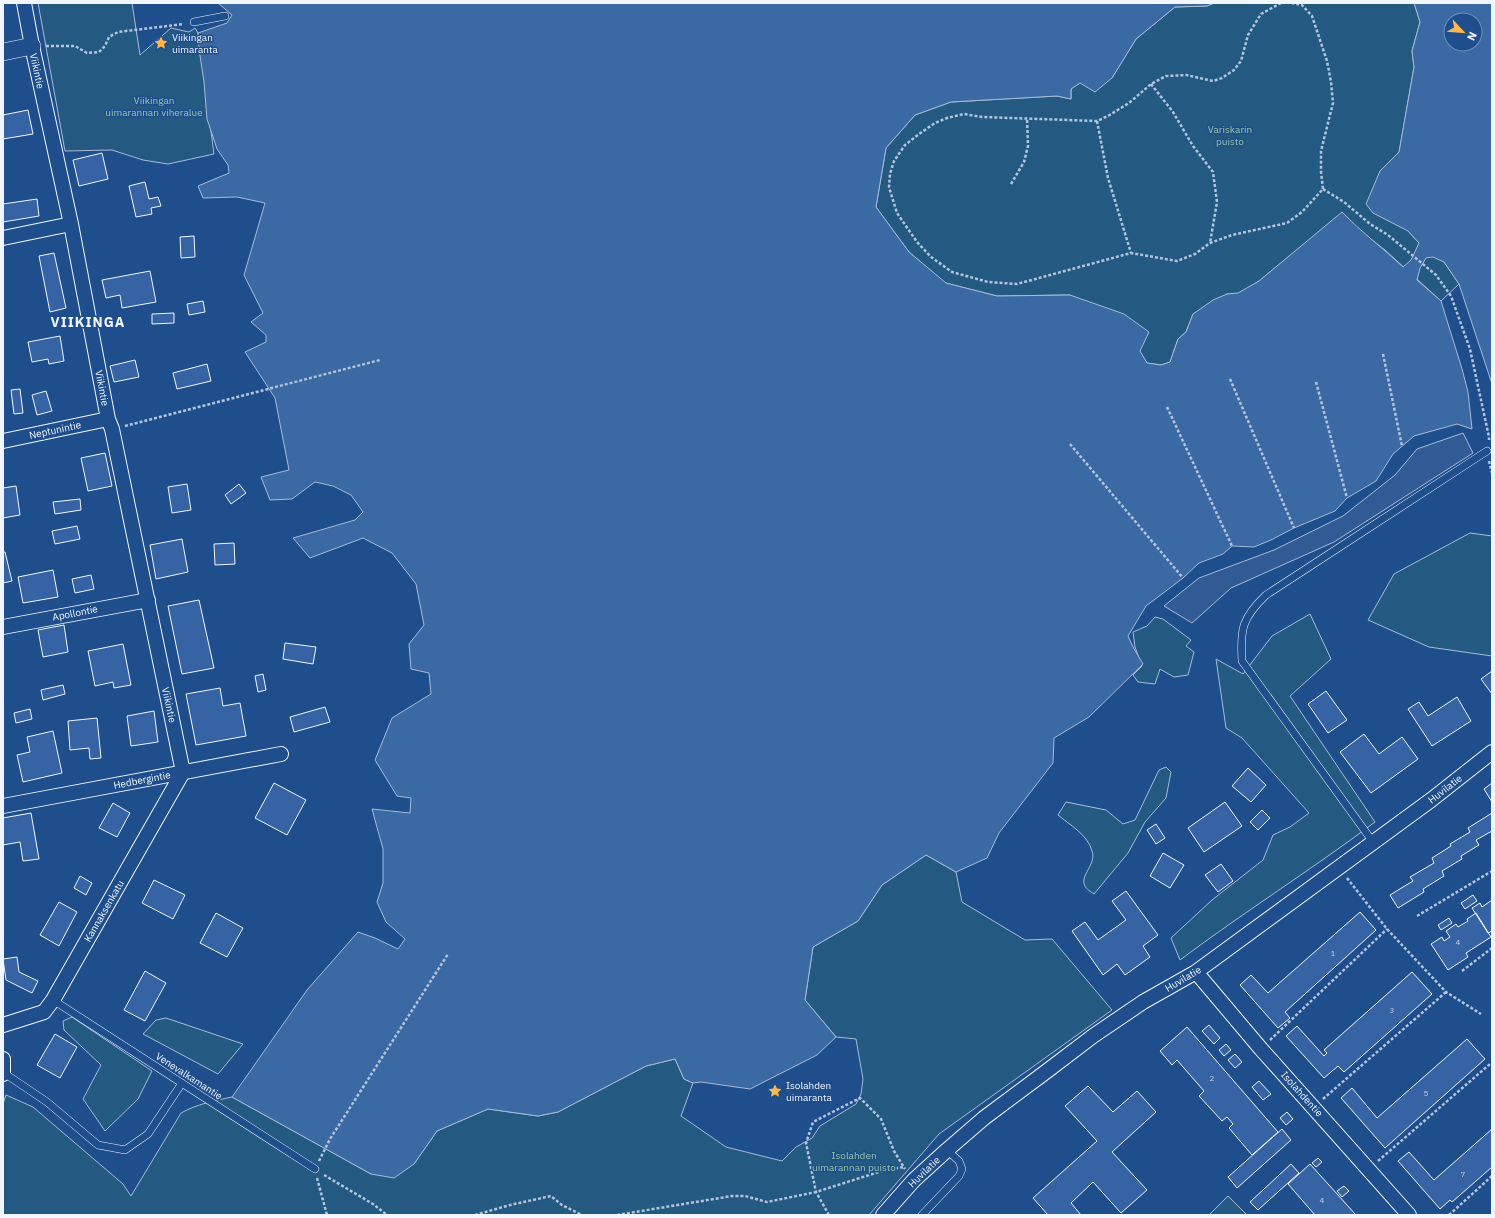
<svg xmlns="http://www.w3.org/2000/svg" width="1495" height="1218" font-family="'IBM Plex Sans',sans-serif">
  <rect width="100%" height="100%" fill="#1f4e8c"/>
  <!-- green -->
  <path fill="#245a82" stroke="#a8bbd7" d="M 38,3 L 132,3 L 140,55 L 171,28 L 189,32 L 195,28 L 198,33 L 214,154 L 168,164 L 143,160 L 112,150 L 65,151 Z
    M 1214,3 L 1414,3 L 1420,22 L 1412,51 L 1414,67 L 1399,153 L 1380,171 L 1408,231 L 1419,243 L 1444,262 L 1459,284 L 1441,301 L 1385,250 L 1358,229 L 1342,213 L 1259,281 L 1238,294 L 1227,294 L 1193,314 L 1186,332 L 1178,339 L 1170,362 L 1161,365 L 1147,363 L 1140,352 L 1070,295 L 997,296 L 945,283 L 909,252 L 876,207 L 886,148 L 915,115 L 951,102 L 1057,96 L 1071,99 L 1071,89 L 1080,83 L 1112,78 L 1136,39 L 1175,7 L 1207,6 Z
    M 1470,533 L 1492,536 L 1492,656 L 1429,647 L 1368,620 L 1394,574 Z
    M 1310,614 L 1331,659 L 1290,696 L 1375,822 C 1311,870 1244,912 1180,960 L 1171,938 L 1212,900 L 1263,860 L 1273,835 L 1290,827 L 1309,813 L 1242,738 L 1226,728 L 1216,659 L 1243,674 L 1272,636 Z
    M 1155,617 L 1163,619 L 1191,640 L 1186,646 L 1194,652 L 1188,675 L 1174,677 L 1160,669 L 1155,684 L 1138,682 L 1133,675 L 1142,666 L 1135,647 L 1133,632 L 1147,626 Z
    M 1166,767 L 1171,772 L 1166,798 L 1145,822 L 1128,853 L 1094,894 C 1091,892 1086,889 1085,886 C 1079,876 1097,864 1092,851 C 1088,835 1070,825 1058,815 L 1066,802 L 1106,810 L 1123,824 L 1135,820 L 1159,770 Z
    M 926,855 L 956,872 L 962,902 L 1025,940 L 1052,939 L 1112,1010 L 939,1134 L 869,1215 L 3,1215 L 3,1104 L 6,1095 L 33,1107 L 123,1184 L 131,1196 L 181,1113 C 197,1104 214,1101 232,1097 L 371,1174 L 414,1164 L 437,1131 L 488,1109 L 538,1116 L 558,1112 L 646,1066 L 675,1059 L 684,1079 L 693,1083 L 681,1116 L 726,1147 L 782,1161 L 796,1147 L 812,1138 L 820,1126 L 856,1104 L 861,1094 L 863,1079 L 856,1039 L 836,1037 L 805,1000 L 813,947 L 858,921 L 882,885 Z
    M 72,1017 L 152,1071 L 138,1099 L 105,1131 L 83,1099 L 101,1065 L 64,1030 L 63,1021 Z
    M 166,1018 L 243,1044 L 218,1074 L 143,1034 L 156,1020 Z
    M 1228,1196 L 1247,1215 L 1209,1215 Z"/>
  <!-- parking -->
  <path fill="#305b95" stroke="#a8bbd7" d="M 1463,433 L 1473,453 L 1334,542 L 1231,588 L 1192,623 L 1164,606 L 1199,578 L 1274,550 L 1343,516 L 1395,475 L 1417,449 Z"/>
  <!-- water -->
  <path fill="#3b69a3" stroke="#a8bbd7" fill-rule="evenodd" d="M 218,3 L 1214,3 L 1207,6 L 1175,7 L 1136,39 L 1112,78 L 1095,92 L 1080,83 L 1071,89 L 1071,99 L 1057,96 L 951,102 L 915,115 L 886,148 L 876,207 L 909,252 L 946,283 L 997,296 L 1070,295 L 1124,314 L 1149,332 L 1140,351 L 1147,363 L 1161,365 L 1170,362 L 1178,339 L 1186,332 L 1193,314 L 1213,300 L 1227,294 L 1238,293 L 1259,281 L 1342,212 C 1361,232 1383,248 1403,267 L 1411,260 L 1419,243 L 1408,231 L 1373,213 L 1366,204 L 1380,171 L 1399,152 L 1414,67 L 1412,51 L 1420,22 L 1414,3 L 1492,3 L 1492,384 L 1459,284 L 1444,262 L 1433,257 L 1426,258 L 1420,268 L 1417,280 L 1441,301 L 1462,369 L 1468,392 L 1472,429 L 1457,424 L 1414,436 L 1393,454 L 1376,481 L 1347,498 L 1335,511 L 1294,528 L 1271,540 L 1254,547 L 1232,546 L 1223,554 L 1199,563 L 1183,578 L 1146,606 L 1128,636 L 1133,647 L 1143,664 L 1089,717 L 1054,738 L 1053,763 L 999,833 L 987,858 L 956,872 L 926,855 L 882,885 L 858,921 L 813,947 L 805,1000 L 836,1037 L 817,1055 L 750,1089 L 701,1082 L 693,1083 L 684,1079 L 675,1059 L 646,1066 L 558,1112 L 538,1116 L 488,1109 L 437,1131 L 414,1164 L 394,1178 L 371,1174 L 232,1097 L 307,990 L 358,932 L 375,938 L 398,949 L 405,939 L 386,922 L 377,902 L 383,883 L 383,849 L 372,809 L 410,813 L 411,798 L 397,796 L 375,760 L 392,718 L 431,694 L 429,673 L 411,669 L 409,644 L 424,625 L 416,584 L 392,553 L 363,538 L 310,558 L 293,538 L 355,520 L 363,512 L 351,495 L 333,486 L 315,482 L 292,499 L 270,500 L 261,477 L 289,470 L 275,398 L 245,352 L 266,342 L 266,335 L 251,322 L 263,313 L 244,275 L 265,203 L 237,197 L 203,198 L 198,186 L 229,173 L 228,165 L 217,149 L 207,119 L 204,82 L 199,49 L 198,33 L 227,23 L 232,15 ZM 1451,20 L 1475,20 L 1475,44 L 1451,44 Z"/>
  <!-- building -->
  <path fill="#3563a3" stroke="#f2f6ff" d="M 28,110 L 33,134 L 3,139 L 3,115 Z
    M 102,153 L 108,179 L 79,186 L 73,160 Z
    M 145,182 L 149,199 L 158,197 L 161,206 L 151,208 L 152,214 L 136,217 L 129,186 Z
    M 37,199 L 39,216 L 3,222 L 3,204 Z
    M 194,236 L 195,257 L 181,258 L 180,237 Z
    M 54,253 L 66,308 L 50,312 L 39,256 Z
    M 150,271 L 156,302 L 122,308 L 120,295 L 106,298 L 102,280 Z
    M 203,301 L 205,312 L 189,315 L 187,304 Z
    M 174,313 L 174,323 L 152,324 L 152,314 Z
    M 60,336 L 64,361 L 49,364 L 48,359 L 32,362 L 28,342 Z
    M 135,360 L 139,377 L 114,382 L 110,366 Z
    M 207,364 L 211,381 L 177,389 L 173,373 Z
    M 20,389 L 23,413 L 14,414 L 11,390 Z
    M 46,391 L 52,411 L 37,415 L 32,395 Z
    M 105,453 L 112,486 L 88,491 L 81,458 Z
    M 187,484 L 191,510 L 172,513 L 168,487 Z
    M 239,484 L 246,493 L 231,504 L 225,495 Z
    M 16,486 L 20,515 L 3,518 L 3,488 Z
    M 80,499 L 81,510 L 55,514 L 53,502 Z
    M 77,526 L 80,539 L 55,544 L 52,531 Z
    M 182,539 L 188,572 L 156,579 L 150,545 Z
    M 234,543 L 235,564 L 215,565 L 214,544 Z
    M 3,552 L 5,552 L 12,581 L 3,583 Z
    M 53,570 L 58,597 L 23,603 L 18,577 Z
    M 91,575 L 94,589 L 75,593 L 72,579 Z
    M 199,600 L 214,668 L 182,674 L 168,606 Z
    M 64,625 L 68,652 L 43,657 L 38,630 Z
    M 285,643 L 316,647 L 313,664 L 283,659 Z
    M 123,644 L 131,685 L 114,688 L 113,682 L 95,686 L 88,651 Z
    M 1492,671 L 1492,694 L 1481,679 Z
    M 263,674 L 266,690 L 258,692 L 255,676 Z
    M 63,685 L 65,694 L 43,700 L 41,690 Z
    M 220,688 L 223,706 L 240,703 L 246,736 L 196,745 L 186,694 Z
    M 1326,691 L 1347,720 L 1328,733 L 1308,704 Z
    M 1457,697 L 1471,721 L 1432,746 L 1408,709 L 1419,702 L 1428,716 Z
    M 325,707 L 330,722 L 294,732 L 290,717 Z
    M 30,709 L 32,719 L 16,723 L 14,713 Z
    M 154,711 L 158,742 L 131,746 L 127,716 Z
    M 97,718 L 101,758 L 90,759 L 89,748 L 70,750 L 68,721 Z
    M 53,731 L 62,773 L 23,782 L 17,755 L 30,752 L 27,737 Z
    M 1364,734 L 1379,754 L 1402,737 L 1418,759 L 1371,793 L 1340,752 Z
    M 1248,768 L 1266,785 L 1251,802 L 1232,786 Z
    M 274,783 L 306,800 L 287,835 L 255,818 Z
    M 1492,783 L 1492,802 L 1484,789 Z
    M 1225,802 L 1242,826 L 1204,852 L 1188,828 Z
    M 113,803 L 130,813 L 117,837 L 99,828 Z
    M 1262,810 L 1270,818 L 1258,830 L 1250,822 Z
    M 31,813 L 39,859 L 23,861 L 20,842 L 3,845 L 3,818 Z
    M 1492,813 L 1492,831 L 1476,840 L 1479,845 L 1461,856 L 1462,859 L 1442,871 L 1444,876 L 1423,889 L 1424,892 L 1398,908 L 1390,895 L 1413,881 L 1410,877 L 1434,863 L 1432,858 L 1451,846 L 1450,844 L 1470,832 L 1468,828 Z
    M 1156,824 L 1165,838 L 1156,844 L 1147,830 Z
    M 1163,853 L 1184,865 L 1170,888 L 1150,876 Z
    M 1221,864 L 1233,881 L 1218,892 L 1205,875 Z
    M 80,876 L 92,883 L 86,895 L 74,888 Z
    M 154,880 L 185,895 L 173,919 L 142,903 Z
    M 1126,891 L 1158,935 L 1143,946 L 1150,957 L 1125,975 L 1117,964 L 1103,975 L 1072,931 L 1085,922 L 1098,940 L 1126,920 L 1112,901 Z
    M 1473,895 L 1477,901 L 1465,909 L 1461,903 Z
    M 1492,900 L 1492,931 L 1488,933 L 1472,908 L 1480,903 L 1482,907 Z
    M 59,902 L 77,912 L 59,946 L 40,935 Z
    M 1360,912 L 1376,930 L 1285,1012 L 1290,1018 L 1278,1028 L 1240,985 L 1251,975 L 1268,993 Z
    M 216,913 L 243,928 L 227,957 L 200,943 Z
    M 1476,913 L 1491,937 L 1466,953 L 1468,957 L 1448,970 L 1431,944 L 1442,937 L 1444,941 L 1450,937 L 1446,931 L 1456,924 L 1458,927 L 1468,921 L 1467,919 Z
    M 1449,918 L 1452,923 L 1441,930 L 1438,925 Z
    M 17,957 L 19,972 L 38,981 L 32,993 L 6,980 L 3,959 Z
    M 145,971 L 166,983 L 145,1021 L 124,1010 Z
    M 1412,972 L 1432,994 L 1344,1072 L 1338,1066 L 1324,1078 L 1286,1036 L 1297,1026 L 1324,1056 L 1327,1053 L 1324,1050 Z
    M 1209,1025 L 1220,1038 L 1214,1044 L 1202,1031 Z
    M 1187,1027 L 1278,1132 L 1252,1155 L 1229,1128 L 1233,1124 L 1227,1117 L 1222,1121 L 1199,1096 L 1204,1091 L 1177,1060 L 1172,1065 L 1160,1051 Z
    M 55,1034 L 77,1047 L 60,1078 L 37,1065 Z
    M 1467,1039 L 1485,1059 L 1385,1148 L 1341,1098 L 1352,1088 L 1377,1118 Z
    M 1226,1044 L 1231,1050 L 1224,1056 L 1219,1050 Z
    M 1235,1054 L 1242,1062 L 1235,1068 L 1228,1060 Z
    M 1259,1081 L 1271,1094 L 1263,1100 L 1252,1087 Z
    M 1088,1086 L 1113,1112 L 1137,1091 L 1156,1112 L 1112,1152 L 1147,1190 L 1121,1213 L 1093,1182 L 1071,1203 L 1081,1215 L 1048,1215 L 1033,1198 L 1097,1141 L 1065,1106 Z
    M 1287,1112 L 1293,1119 L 1286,1125 L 1280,1118 Z
    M 1282,1129 L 1291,1140 L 1237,1188 L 1228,1177 Z
    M 1492,1129 L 1492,1167 L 1452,1202 L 1450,1200 L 1440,1209 L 1398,1161 L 1409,1152 L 1434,1180 Z
    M 1318,1158 L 1322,1162 L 1316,1167 L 1312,1163 Z
    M 1291,1164 L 1299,1173 L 1258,1210 L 1250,1202 Z
    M 1310,1164 L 1356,1215 L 1315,1215 L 1288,1184 Z
    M 1344,1186 L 1349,1191 L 1342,1197 L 1337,1191 Z"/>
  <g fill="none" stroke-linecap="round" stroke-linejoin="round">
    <!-- service casing -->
    <g stroke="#f2f6ff" stroke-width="8">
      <path id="service" d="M 194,22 L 225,16
        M 1373,842 L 1242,661 C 1240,629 1242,618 1266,595 L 1487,451
        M 53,1000 L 315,1169
        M 4,1073 L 47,1102 L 98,1145 L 125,1150 L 148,1134 L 182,1083
        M 922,1215 L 959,1176 L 962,1169 L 959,1161 L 947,1150"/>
    </g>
    <!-- minor casing -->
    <g stroke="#f2f6ff" stroke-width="16">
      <path id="minor" d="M 3,238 L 71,224
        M 3,441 L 108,419
        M 3,627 L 148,600
        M 3,806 L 281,754
        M 1196,972 L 1261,1049 L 1409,1215
        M 3,1025 L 44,1012 L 53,1000 L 183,772 L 112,429 L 108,419 L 71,224 L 32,46 L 24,3
        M 3,1059 L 3,1074
        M 883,1215 L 914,1180 L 947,1150 L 984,1118 L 1047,1071 L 1093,1036 L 1143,1002 L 1196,972 L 1431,800 L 1492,752"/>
    </g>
    <!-- tertiary casing -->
    <g stroke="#f2f6ff" stroke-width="18">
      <path id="tertiary" d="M 3,52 L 32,46"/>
    </g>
    <!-- path -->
    <path stroke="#b3c4dc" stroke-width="2.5" stroke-dasharray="3 2" stroke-linecap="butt" d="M 1281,3 L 1261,14 L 1248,35 L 1241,61 L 1234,70 L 1222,78 L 1213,81 L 1186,75 L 1166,76 L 1151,84 L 1129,103 L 1108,116 L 1097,121 L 982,117 L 964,114 L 947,118 L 935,123 L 919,134 L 905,145 L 894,161 L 890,174 L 889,187 L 897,213 L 917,242 L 931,257 L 952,272 L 988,282 L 1017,284 L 1131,253 L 1177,261 L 1195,254 L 1210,243 L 1232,235 L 1287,223 L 1302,212 L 1323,189 L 1321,172 L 1321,151 L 1333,103 L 1331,82 L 1327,61 L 1312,16 L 1302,5 L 1292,3
      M 46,46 L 75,46 L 87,53 L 99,52 L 105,46 L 109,37 L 118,32 L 184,24
      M 1151,84 L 1173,112 L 1193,146 L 1213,172 L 1217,202 L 1210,243
      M 1097,121 L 1108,178 L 1131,253
      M 1011,184 L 1024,162 L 1028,146 L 1027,118
      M 1323,189 L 1344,202 L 1370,224 L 1388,235 L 1436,275 L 1451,296 L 1470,349 L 1489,437 L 1489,440
      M 1383,354 L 1402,446
      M 1230,379 L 1294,528
      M 1316,382 L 1347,498
      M 1167,407 L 1232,546
      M 125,426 L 380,360
      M 1070,444 L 1183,578
      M 1489,461 L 1492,473
      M 1347,878 L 1387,929 L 1446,992 L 1481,1014
      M 1417,916 L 1492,871
      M 1462,971 L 1492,948
      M 1270,1040 L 1387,929
      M 1323,1099 L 1446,992
      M 319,1161 L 330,1139 L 448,954
      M 1378,1161 L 1490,1064
      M 324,1175 L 373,1204 L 387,1215
      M 317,1178 L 327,1215
      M 475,1215 L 510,1205 L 551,1196 L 562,1205 L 582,1215
      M 617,1215 L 732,1196 L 745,1196 L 767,1202 L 816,1192 L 885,1170 L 904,1167
      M 829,1215 L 816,1192 L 806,1143 L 813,1122 L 860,1098 L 881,1119 L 894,1151 L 905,1169
      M 1449,1215 L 1492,1176"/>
    <!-- service -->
    <use href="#service" stroke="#1f4e8c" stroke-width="7"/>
    <!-- minor -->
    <use href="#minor" stroke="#1f4e8c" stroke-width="14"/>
    <!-- tertiary -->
    <use href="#tertiary" stroke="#1f4e8c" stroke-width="17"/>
  </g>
  <!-- icons -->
  <defs>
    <g id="sight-bare" transform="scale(1.08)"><path d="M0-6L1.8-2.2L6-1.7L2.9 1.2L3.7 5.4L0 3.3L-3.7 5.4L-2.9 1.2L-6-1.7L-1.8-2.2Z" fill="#ffb74d" stroke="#1f4e8c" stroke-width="2.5" paint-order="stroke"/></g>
  </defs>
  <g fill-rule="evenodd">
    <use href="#sight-bare" x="161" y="43"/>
    <use href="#sight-bare" x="775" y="1091"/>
  </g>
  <g text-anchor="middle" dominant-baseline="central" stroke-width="3" stroke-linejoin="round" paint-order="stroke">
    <!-- number labels -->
    <g font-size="8" fill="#c3d1e8">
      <text x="1458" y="942">4</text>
      <text x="1333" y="953">1</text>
      <text x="1392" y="1010">3</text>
      <text x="1212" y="1078">2</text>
      <text x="1426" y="1093">5</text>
      <text x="1463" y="1174">7</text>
      <text x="1322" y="1200">4</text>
    </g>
    <!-- poi labels -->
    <g font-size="10" fill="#f2f6ff" stroke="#1f4e8c" text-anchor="start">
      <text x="172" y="37">Viikingan<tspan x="172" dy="12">uimaranta</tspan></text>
      <text x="786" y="1085">Isolahden<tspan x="786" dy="12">uimaranta</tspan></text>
    </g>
    <!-- street labels -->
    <g font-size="10" fill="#f2f6ff" stroke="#1f4e8c">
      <text transform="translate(37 71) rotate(78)">Viikintie</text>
      <text transform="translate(102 388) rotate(79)">Viikintie</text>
      <text transform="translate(55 430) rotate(-12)">Neptunintie</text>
      <text transform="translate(75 613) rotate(-11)">Apollontie</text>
      <text transform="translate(169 705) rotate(78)">Viikintie</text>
      <text transform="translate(142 780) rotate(-11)">Hedbergintie</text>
      <text transform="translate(1445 789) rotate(-38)">Huvilatie</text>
      <text transform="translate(104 911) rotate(-60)">Kannaksenkatu</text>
      <text transform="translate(1183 979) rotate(-31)">Huvilatie</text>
      <text transform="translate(189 1076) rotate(33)">Venevalkamantie</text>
      <text transform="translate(1302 1094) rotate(48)">Isolahdentie</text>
      <text transform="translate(924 1172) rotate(-44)">Huvilatie</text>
    </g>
    <!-- park labels -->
    <g font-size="10" fill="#97c8a6" stroke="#1f4e8c">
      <text x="154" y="100">Viikingan<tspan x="154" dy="12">uimarannan viheralue</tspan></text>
      <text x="1230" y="129">Variskarin<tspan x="1230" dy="12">puisto</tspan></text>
      <text x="854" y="1155">Isolahden<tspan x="854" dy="12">uimarannan puisto</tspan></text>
    </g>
    <!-- district labels -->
    <g font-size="14" font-weight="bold" letter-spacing="1" fill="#f2f6ff" stroke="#1f4e8c">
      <text x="88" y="322">VIIKINGA</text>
    </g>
  </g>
  <!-- border -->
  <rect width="1495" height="1218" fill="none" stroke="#f2f6ff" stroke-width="8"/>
  <!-- north arrow -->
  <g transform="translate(1463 32) rotate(116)"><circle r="19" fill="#1f4e8c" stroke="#7391ba"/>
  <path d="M0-3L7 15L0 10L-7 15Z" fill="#ffb74d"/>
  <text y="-6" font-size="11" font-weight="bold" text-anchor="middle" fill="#f2f6ff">N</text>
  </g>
</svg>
